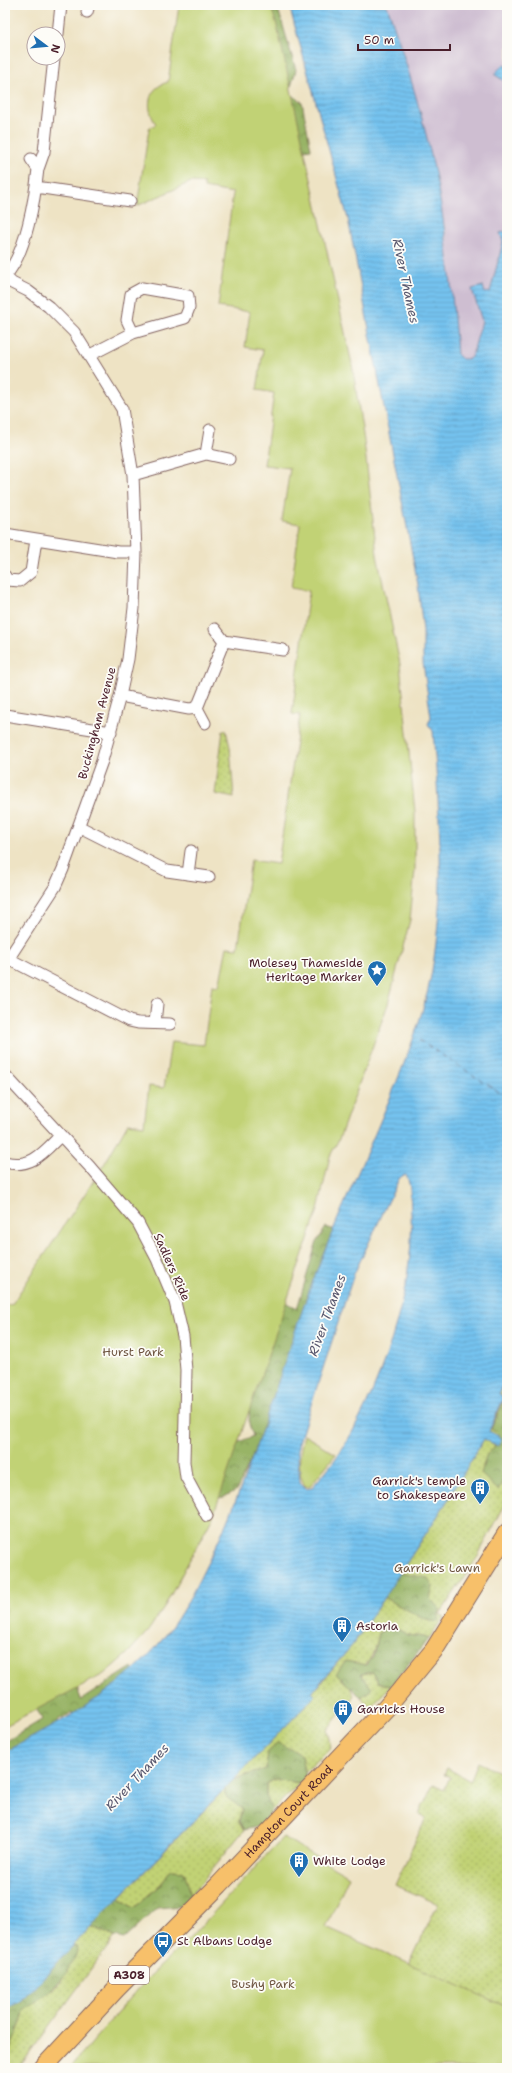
<svg xmlns="http://www.w3.org/2000/svg" width="512" height="2073" font-family="'Shantell Sans',sans-serif">
  <defs>
    <pattern id="grass-dots" width="8" height="8" patternUnits="userSpaceOnUse"><rect width="8" height="8" fill="#c1d275"/><path d="M2 2h.1M6 6h.1" fill="none" stroke="#a7b465" stroke-width="1.8" stroke-linecap="round"/></pattern>
    <pattern id="forest-crowns" width="20" height="18" patternUnits="userSpaceOnUse"><rect width="20" height="18" fill="#98b466"/><path d="M2 6a3 3 0 1 1 6 0M12 15a3 3 0 1 1 6 0" fill="none" stroke="#7e9254"/></pattern>
    <pattern id="water-rules" width="6" height="5" patternUnits="userSpaceOnUse"><rect width="6" height="5" fill="#74c2ee"/><path d="M0 2.5h6" fill="none" stroke="#66a6cc"/></pattern>
  </defs>
  <rect width="100%" height="100%" fill="#fdfcf7"/>
  <filter id="ink" filterUnits="userSpaceOnUse"><feTurbulence type="fractalNoise" baseFrequency=".025" numOctaves="2"/><feDisplacementMap in="SourceGraphic" scale="8" xChannelSelector="R" yChannelSelector="G"/><feConvolveMatrix kernelMatrix="1 2 1 2 8 2 1 2 1" color-interpolation-filters="sRGB"/></filter>
  <filter id="wash" filterUnits="userSpaceOnUse"><feTurbulence type="fractalNoise" baseFrequency=".012" numOctaves="4" result="noise"/><feDisplacementMap in="SourceGraphic" scale="16" xChannelSelector="R" yChannelSelector="G"/><feGaussianBlur stdDeviation="0.9" result="paint"/><feColorMatrix in="noise" values="0 0 0 0 0 0 0 0 0 0 0 0 0 0 0 0 0 1.4 0 .05"/><feComposite in="paint" operator="in"/></filter>
  <g filter="url(#wash)">
    <rect width="100%" height="100%" fill="#eee3c4"/>
    <!-- industrial -->
    <path fill="#cebed1" d="M 387,5 L 507,5 L 507,66 L 503,65 L 494,74 L 507,83 L 507,231 L 500,234 L 503,242 L 490,292 L 485,294 L 472,289 L 482,321 L 472,356 L 468,359 L 462,359 L 457,354 L 446,233 L 434,167 L 402,50 Z"/>
    <!-- grass -->
    <path fill="url(#grass-dots)" stroke="#867850" d="M 223,730 L 226,730 L 230,747 L 234,798 L 215,794 Z
      M 504,1384 L 507,1385 L 507,1501 L 475,1561 L 440,1614 L 444,1617 L 429,1638 L 408,1635 L 392,1626 L 378,1633 C 370,1669 369,1664 336,1674 L 349,1685 L 354,1696 L 327,1730 L 331,1748 L 305,1772 L 302,1755 L 268,1752 L 266,1769 L 234,1779 L 315,1696 L 312,1693 L 354,1643 L 446,1503 L 484,1439 L 498,1446 L 489,1431 L 504,1397 L 499,1395 Z
      M 373,1672 L 378,1682 L 391,1686 L 370,1707 L 361,1697 L 372,1689 L 361,1674 Z
      M 478,1762 L 507,1776 L 507,2007 L 409,1965 L 438,1904 L 395,1885 L 426,1818 L 419,1814 L 433,1785 L 444,1790 L 450,1777 L 444,1774 L 447,1768 L 470,1781 Z
      M 275,1779 L 300,1783 L 272,1810 L 266,1796 L 266,1784 Z
      M 225,1789 L 225,1795 L 242,1809 L 239,1821 L 244,1830 L 191,1895 L 184,1872 L 171,1870 L 161,1884 L 134,1908 L 119,1898 Z
      M 91,1926 L 115,1937 L 19,2068 L 5,2068 C 8,2048 20,2031 24,2011 L 60,1983 L 77,1947 L 73,1945 Z"/>
    <!-- forest -->
    <path fill="url(#forest-crowns)" stroke="#716a48" d="M 252,5 L 277,5 L 296,70 L 289,93 L 302,102 L 311,149 L 291,152 Z
      M 326,1227 L 338,1231 L 271,1416 L 237,1490 L 224,1497 L 213,1499 L 232,1445 L 253,1436 L 249,1424 L 250,1399 L 277,1297 L 297,1309 L 316,1244 Z
      M 507,1394 L 507,1414 L 503,1421 L 507,1423 L 507,1473 L 498,1490 L 481,1474 L 486,1456 L 494,1447 L 499,1434 L 491,1429 Z
      M 393,1572 L 428,1578 L 433,1587 L 430,1599 L 440,1609 L 438,1622 L 426,1620 L 381,1596 Z
      M 392,1626 L 408,1635 L 429,1638 L 391,1686 L 378,1682 L 373,1672 L 361,1674 L 372,1689 L 361,1697 L 336,1674 L 346,1661 L 366,1665 L 373,1657 L 378,1633 Z
      M 132,1667 L 138,1679 L 85,1718 L 71,1713 L 58,1720 L 55,1746 L 5,1766 L 5,1742 L 43,1719 L 31,1702 L 76,1684 L 81,1700 Z
      M 278,1743 L 302,1755 L 306,1777 L 300,1783 L 275,1779 L 266,1784 L 266,1796 L 272,1810 L 260,1826 L 244,1830 L 239,1821 L 242,1809 L 225,1795 L 225,1783 L 266,1769 L 268,1752 Z
      M 170,1870 L 184,1871 L 191,1895 L 181,1906 L 157,1908 L 124,1939 L 115,1937 L 89,1925 L 114,1895 L 134,1908 L 161,1884 Z
      M 59,1945 L 78,1947 C 71,1978 47,1993 24,2011 C 20,2031 8,2048 5,2068 L 5,1994 Z"/>
    <!-- park -->
    <path fill="#c1d275" stroke="#867850" d="M 179,5 L 270,5 L 276,22 L 352,364 L 364,441 L 377,555 L 400,664 L 415,812 L 415,870 L 410,920 L 388,1004 L 339,1139 L 330,1156 L 318,1210 L 213,1516 L 166,1604 L 148,1631 L 126,1655 L 104,1674 L 5,1726 L 5,1306 L 12,1304 L 102,1168 L 128,1123 L 144,1125 L 149,1086 L 164,1088 L 171,1042 L 204,1045 L 212,985 L 219,986 L 227,947 L 238,948 L 251,860 L 278,864 L 300,715 L 292,714 L 309,591 L 291,588 L 300,524 L 282,521 L 290,468 L 264,465 L 274,393 L 257,390 L 263,350 L 245,347 L 250,312 L 218,307 L 233,193 L 204,188 L 204,183 L 191,182 L 137,206 L 149,129 L 156,124 C 145,108 147,88 168,82 Z
      M 304,1435 L 336,1454 L 309,1487 L 305,1486 C 296,1472 300,1450 304,1435 Z
      M 283,1837 L 349,1876 L 326,1927 L 507,2007 L 507,2068 L 69,2068 L 148,1978 L 191,1937 Z"/>
    <!-- water -->
    <path fill="url(#water-rules)" stroke="#5f708c" fill-rule="evenodd" d="M 289,5 L 387,5 C 405,58 422,113 434,168 C 447,229 452,292 457,354 L 462,359 L 468,359 L 472,356 L 482,321 L 472,289 L 483,286 L 485,293 L 490,292 L 503,242 L 500,233 L 507,231 L 507,1384 L 504,1384 L 499,1394 L 504,1397 L 489,1431 L 502,1438 L 498,1446 L 484,1439 L 446,1503 L 354,1643 L 312,1692 L 315,1696 L 96,1921 L 31,1991 L 20,2002 L 11,2006 L 5,2012 L 5,1752 C 66,1719 130,1686 171,1628 C 186,1607 197,1584 208,1562 C 257,1465 282,1358 322,1257 C 345,1199 372,1143 395,1086 C 412,1044 428,1002 434,958 C 445,883 439,806 433,731 L 428,724 L 431,717 L 423,663 L 423,631 L 418,585 L 348,219 ZM 406,1175 C 412,1186 410,1202 411,1214 C 416,1286 378,1399 336,1458 C 329,1468 320,1478 311,1488 L 307,1489 L 300,1482 L 298,1458 L 298,1445 L 307,1417 L 354,1274 L 399,1179 L 402,1176 Z
      M 503,65 L 507,66 L 507,83 L 494,74 Z"/>
    <g fill="none" stroke-linecap="round" stroke-linejoin="round">
      <!-- ferry -->
      <path stroke="#59586f" stroke-width="1" stroke-dasharray="5 4" stroke-linecap="butt" d="M 419,1040 L 507,1097"/>
    </g>
  </g>
  <g filter="url(#ink)">
    <g fill="none" stroke-linecap="round" stroke-linejoin="round">
      <!-- minor casing -->
      <g stroke="#836461" stroke-width="13">
        <path id="minor" d="M 87,12 L 89,5
          M 58,34 L 61,5
          M 38,169 L 44,152 L 54,58
          M 36,187 L 130,201
          M 5,276 L 12,283 L 28,291 L 49,307 L 74,332 L 122,409 L 133,475 L 136,552 L 134,608 L 128,659 L 120,696 L 102,761 L 63,869 L 55,887 L 5,964
          M 5,276 C 26,255 35,197 38,169 L 31,159
          M 90,355 L 133,333 L 185,318 L 189,308 L 188,296 L 142,288 L 131,294 L 127,320 L 133,333
          M 206,454 L 210,430
          M 133,475 L 206,454 L 229,459
          M 5,534 L 118,552 L 136,552
          M 5,576 L 7,580 L 20,581 L 31,572 L 36,540
          M 215,629 L 224,641 L 283,650
          M 120,696 L 189,709 L 197,708 L 224,641
          M 197,708 L 205,723
          M 5,715 L 111,732
          M 80,827 L 167,871 L 209,877
          M 188,874 L 191,851
          M 9,959 L 129,1021 L 138,1023 L 170,1024
          M 155,1023 L 157,1004
          M 5,1075 L 90,1167 L 138,1223 L 157,1259 L 175,1302 L 183,1336 L 186,1370 L 184,1462 L 186,1477 L 207,1516
          M 5,1162 C 31,1169 43,1153 60,1136"/>
      </g>
      <!-- trunk casing -->
      <g stroke="#836461" stroke-width="20">
        <g id="trunk">
          <path id="s1" d="M 43,2068 L 116,1989 L 219,1885 L 387,1707 L 434,1650 L 507,1533"/>
        </g>
      </g>
      <!-- minor -->
      <use href="#minor" stroke="#fff" stroke-width="11"/>
      <!-- trunk -->
      <use href="#trunk" stroke="#f7c06b" stroke-width="18"/>
    </g>
  </g>
  <!-- icons -->
  <defs>
    <g id="sight-pin" transform="scale(1)"><path d="M0 17L-7.5 6A9.5 9.5 0 1 1 7.5 6Z" fill="#1f6fb2" stroke="#fdfcf7"/><path d="M0-6L1.8-2.2L6-1.7L2.9 1.2L3.7 5.4L0 3.3L-3.7 5.4L-2.9 1.2L-6-1.7L-1.8-2.2Z" fill="#fff"/></g>
    <g id="building-pin" transform="scale(1)"><path d="M0 17L-7.5 6A9.5 9.5 0 1 1 7.5 6Z" fill="#1f6fb2" stroke="#fdfcf7"/><path d="M-4-6H4V6H1V3H-1V6H-4ZM-2.5-4.3h1.7v1.8h-1.7ZM.8-4.3h1.7v1.8H.8ZM-2.5-1h1.7V.8h-1.7ZM.8-1h1.7V.8H.8Z" fill="#fff"/></g>
    <g id="bus-pin" transform="scale(1)"><path d="M0 17L-7.5 6A9.5 9.5 0 1 1 7.5 6Z" fill="#1f6fb2" stroke="#fdfcf7"/><path d="M-5-6H5V4H4V6H2V4H-2V6H-4V4H-5ZM-3.5-4V0h7V-4ZM-3.5 1.2v1.5H-2V1.2ZM2 1.2v1.5H3.5V1.2Z" fill="#fff"/></g>
  </defs>
  <g fill-rule="evenodd">
    <use href="#sight-pin" x="377" y="970"/>
    <use href="#building-pin" x="480" y="1488"/>
    <use href="#building-pin" x="342" y="1626"/>
    <use href="#building-pin" x="343" y="1709"/>
    <use href="#building-pin" x="299" y="1861"/>
    <use href="#bus-pin" x="163" y="1941"/>
  </g>
  <g text-anchor="middle" dominant-baseline="central" stroke-width="3.5" stroke-linejoin="round" paint-order="stroke">
    <!-- shield labels -->
    <rect fill="#fdfcf7" stroke="#806168" stroke-width="1" x="109" y="1966" width="40" height="18" rx="3"/>
    <g font-size="11" font-weight="bold" fill="#4a1f2b">
      <text x="129" y="1975">A308</text>
    </g>
    <!-- street labels -->
    <g font-size="12" fill="#4a1f2b" stroke="#fdfcf7">
      <text transform="translate(97 723) rotate(-75)">Buckingham Avenue</text>
      <text transform="translate(172 1267) rotate(66)">Sadlers Ride</text>
      <text stroke="none"><textPath href="#s1" startOffset="355">Hampton Court Road</textPath></text>
    </g>
    <!-- poi labels -->
    <g font-size="12" fill="#4a1f2b" stroke="#fdfcf7" text-anchor="start">
      <text x="363" y="963" text-anchor="end">Molesey Thameside<tspan x="363" dy="14">Heritage Marker</tspan></text>
      <text x="466" y="1481" text-anchor="end">Garrick's temple<tspan x="466" dy="14">to Shakespeare</tspan></text>
      <text x="356" y="1626">Astoria</text>
      <text x="357" y="1709">Garricks House</text>
      <text x="313" y="1861">White Lodge</text>
      <text x="177" y="1941">St Albans Lodge</text>
    </g>
    <!-- park labels -->
    <g font-size="12" fill="#6e5541" stroke="#fdfcf7">
      <text x="133" y="1352">Hurst Park</text>
      <text x="437" y="1568">Garrick's Lawn</text>
      <text x="263" y="1984">Bushy Park</text>
    </g>
    <!-- water labels -->
    <g font-size="13" font-style="italic" fill="#59586f" stroke="#fdfcf7">
      <text transform="translate(406 281) rotate(78)">River Thames</text>
      <text transform="translate(327 1315) rotate(-70)">River Thames</text>
      <text transform="translate(137 1777) rotate(-47)">River Thames</text>
    </g>
  </g>
  <!-- margin -->
  <rect width="512" height="2073" fill="none" stroke="#fdfcf7" stroke-width="20"/>
  <!-- north arrow -->
  <g transform="translate(46 46) rotate(106)"><circle r="19" fill="#fdfcf7" stroke="#b5a4a5"/>
  <path d="M0-3L7 15L0 10L-7 15Z" fill="#1f6fb2"/>
  <text y="-6" font-size="11" font-weight="bold" text-anchor="middle" fill="#4a1f2b">N</text>
  </g>
  <!-- scale -->
  <path d="M358 44v6h92v-6" fill="none" stroke="#4a1f2b" stroke-width="2"/>
  <text x="364" y="44" font-size="12" fill="#4a1f2b" stroke="#fdfcf7" stroke-width="3" paint-order="stroke">50 m</text>
</svg>
